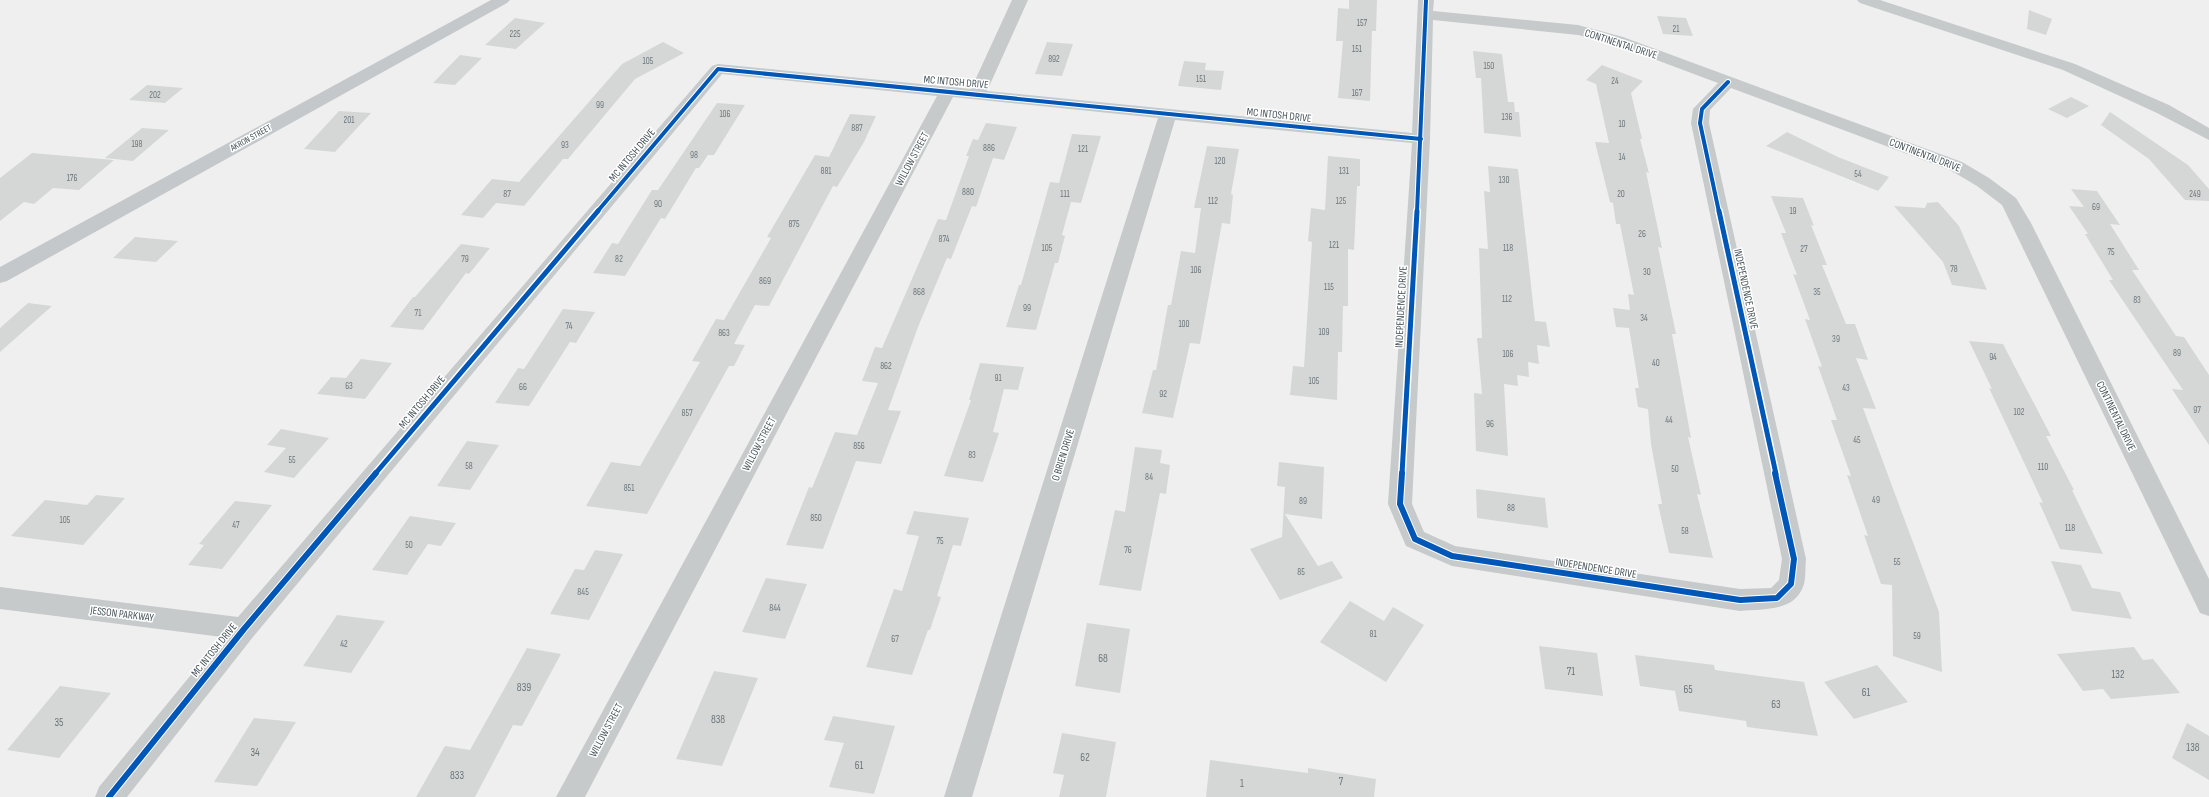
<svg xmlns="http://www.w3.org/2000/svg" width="2209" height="797" font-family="'Sofia Sans Condensed',sans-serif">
  <rect width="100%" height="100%" fill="#efefef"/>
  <!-- building -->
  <path fill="#d5d7d7" d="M 1349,0 L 1377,0 L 1376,31 L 1372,31 L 1370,101 L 1338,98 L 1343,41 L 1336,41 L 1338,8 L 1349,9 Z
    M 2029,10 L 2052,19 L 2046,35 L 2027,29 Z
    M 1657,16 L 1686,18 L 1693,36 L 1663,34 Z
    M 515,18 L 545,23 L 516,49 L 485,45 Z
    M 663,42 L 684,53 L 635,79 L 568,159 L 563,159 L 524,206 L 496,203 L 483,218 L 461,215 L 492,179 L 519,182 L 622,64 Z
    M 1047,42 L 1073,44 L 1062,76 L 1035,74 Z
    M 1473,51 L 1502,54 L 1508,102 L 1514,102 L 1515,112 L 1519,112 L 1521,137 L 1484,133 L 1481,78 L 1476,78 Z
    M 460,55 L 482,58 L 455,85 L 433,83 Z
    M 1184,61 L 1206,63 L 1205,70 L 1224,71 L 1221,90 L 1178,86 Z
    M 1602,65 L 1643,81 L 1631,93 L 1642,139 L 1640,139 L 1649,173 L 1646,172 L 1662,248 L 1658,247 L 1676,334 L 1672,334 L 1691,438 L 1688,437 L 1701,495 L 1697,494 L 1713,558 L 1669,553 L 1658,504 L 1662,504 L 1651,444 L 1648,409 L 1638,407 L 1635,388 L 1639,388 L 1629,328 L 1616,327 L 1613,308 L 1630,310 L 1628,294 L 1634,295 L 1620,224 L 1616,224 L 1613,203 L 1610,202 L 1595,142 L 1609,143 L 1596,84 L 1586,80 Z
    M 147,85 L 183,88 L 165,103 L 129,100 Z
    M 2071,97 L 2089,106 L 2067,118 L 2048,109 Z
    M 717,103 L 745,105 L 714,155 L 708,155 L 699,168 L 696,168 L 665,219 L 661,218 L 625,276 L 593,273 L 612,243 L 618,244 L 652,190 L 658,190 Z
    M 339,111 L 371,113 L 335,152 L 304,149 Z
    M 2110,112 L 2188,165 L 2209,189 L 2209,201 L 2185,200 L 2149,159 L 2101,125 Z
    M 850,114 L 876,116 L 864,142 L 837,187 L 833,186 L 769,306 L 755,305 L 734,344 L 745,345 L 734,366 L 729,366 L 647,514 L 586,506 L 611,462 L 640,466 L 700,362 L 692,361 L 716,319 L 724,320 L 771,238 L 767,237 L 815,155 L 829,157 Z
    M 986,123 L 1017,127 L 1004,160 L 993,158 L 976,207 L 972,206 L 951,259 L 947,258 L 918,327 L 888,410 L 901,411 L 881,464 L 856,461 L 823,549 L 786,545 L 809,487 L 812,488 L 835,432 L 857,435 L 878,383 L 862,381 L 875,347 L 882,348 L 938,219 L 946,220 L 969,156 L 966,156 L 973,139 L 978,140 Z
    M 142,128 L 169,130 L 133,161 L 105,158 Z
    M 1787,132 L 1838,157 L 1889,177 L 1878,191 L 1766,146 Z
    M 1072,134 L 1101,136 L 1081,203 L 1071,202 L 1062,235 L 1065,236 L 1058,263 L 1055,263 L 1036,330 L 1006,327 L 1019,285 L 1021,285 L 1050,182 L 1059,183 Z
    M 1207,146 L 1239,149 L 1231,194 L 1233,195 L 1230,224 L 1222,223 L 1200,344 L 1190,343 L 1173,418 L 1142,413 L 1153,370 L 1156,370 L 1168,305 L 1171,305 L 1181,251 L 1195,253 L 1201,208 L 1194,208 Z
    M 32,153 L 114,160 L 79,190 L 53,188 L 34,204 L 24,202 L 0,221 L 0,178 Z
    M 1328,156 L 1360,159 L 1360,186 L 1357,186 L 1354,250 L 1348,249 L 1348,306 L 1343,306 L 1342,352 L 1338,352 L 1337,400 L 1290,395 L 1293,366 L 1304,367 L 1312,242 L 1308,241 L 1311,208 L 1325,210 Z
    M 1488,166 L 1518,169 L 1535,321 L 1546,322 L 1550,347 L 1537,345 L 1539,364 L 1528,362 L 1529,377 L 1517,375 L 1518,386 L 1504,384 L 1508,456 L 1476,451 L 1474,393 L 1482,394 L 1477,338 L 1482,338 L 1479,248 L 1488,249 L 1484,191 L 1490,192 Z
    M 2071,189 L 2097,191 L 2120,225 L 2110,224 L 2139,270 L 2132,270 L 2176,336 L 2184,337 L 2209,375 L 2209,445 L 2172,389 L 2183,390 L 2109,280 L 2113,280 L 2085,234 L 2088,234 L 2069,206 L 2084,207 Z
    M 1771,196 L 1803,198 L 1814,226 L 1811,225 L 1827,265 L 1822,265 L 1846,324 L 1855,324 L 1868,360 L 1856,358 L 1876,409 L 1863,408 L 1939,612 L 1942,672 L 1893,656 L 1892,585 L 1881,584 L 1864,535 L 1868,536 L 1847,475 L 1851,476 L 1831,420 L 1837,420 L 1818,366 L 1822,367 L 1805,319 L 1810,320 L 1793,274 L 1797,275 L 1781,233 L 1786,233 Z
    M 1938,202 L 1959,226 L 1987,290 L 1952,285 L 1943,262 L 1894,206 L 1925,208 L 1927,203 Z
    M 135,237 L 178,241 L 156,262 L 113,258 Z
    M 461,244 L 490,248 L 469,274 L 466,273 L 423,330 L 390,327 L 413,297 L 415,297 Z
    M 28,303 L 52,306 L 0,352 L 0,328 Z
    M 563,309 L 595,312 L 576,343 L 570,342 L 529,406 L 495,403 L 518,368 L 524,369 Z
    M 1969,341 L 2003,344 L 2051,436 L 2046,436 L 2074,490 L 2072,490 L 2103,554 L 2060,549 L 2039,502 L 2043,503 L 1989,388 L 1992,389 Z
    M 361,359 L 392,363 L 365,399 L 317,394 L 331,377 L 346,378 Z
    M 980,363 L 1024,367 L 1018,390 L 1004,389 L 993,432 L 999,433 L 983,482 L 944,476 L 971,400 L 969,400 Z
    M 281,429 L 329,438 L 294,478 L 264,472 L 286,448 L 267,445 Z
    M 467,441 L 499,445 L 470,490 L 437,486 Z
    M 1135,447 L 1162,450 L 1160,463 L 1170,465 L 1166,494 L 1160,493 L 1141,591 L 1099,585 L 1115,510 L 1125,512 Z
    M 1279,462 L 1324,467 L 1322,519 L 1285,514 L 1318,566 L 1332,561 L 1343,578 L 1280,600 L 1250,549 L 1282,537 L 1285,487 L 1277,486 Z
    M 1476,489 L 1545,498 L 1548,528 L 1477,518 Z
    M 96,495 L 125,498 L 83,545 L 11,536 L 45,500 L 87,505 Z
    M 235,501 L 272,505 L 222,569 L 188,565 L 204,545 L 199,544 Z
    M 914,511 L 969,518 L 961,546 L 953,545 L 937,596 L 941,597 L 930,630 L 928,630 L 912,675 L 866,667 L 894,589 L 902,591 L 919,536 L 906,534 Z
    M 410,516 L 456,523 L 441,546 L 428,544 L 407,575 L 372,570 Z
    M 595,550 L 623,554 L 589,620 L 550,614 L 575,569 L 584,570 Z
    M 2051,561 L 2081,565 L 2092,588 L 2120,592 L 2132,619 L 2072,611 Z
    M 766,578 L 807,584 L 785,639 L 742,632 Z
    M 1350,601 L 1384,621 L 1393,607 L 1424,625 L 1386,682 L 1320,642 Z
    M 337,615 L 385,621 L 351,673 L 303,666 Z
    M 1087,623 L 1130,629 L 1120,693 L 1075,686 Z
    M 1539,646 L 1597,653 L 1603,696 L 1545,689 Z
    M 2134,647 L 2143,660 L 2153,659 L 2180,693 L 2111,699 L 2103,689 L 2083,691 L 2057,654 Z
    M 527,648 L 561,654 L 522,726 L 513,725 L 475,797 L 416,797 L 445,746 L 470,750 Z
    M 1635,655 L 1714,665 L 1715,670 L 1804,682 L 1818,736 L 1747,727 L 1746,721 L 1679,711 L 1675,691 L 1640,686 Z
    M 1877,665 L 1908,702 L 1854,719 L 1824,682 Z
    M 714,671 L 758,678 L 722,766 L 676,759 Z
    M 60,686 L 111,693 L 59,758 L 7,750 Z
    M 833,716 L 895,726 L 874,794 L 829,787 L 844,743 L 824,740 Z
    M 254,718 L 296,722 L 257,786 L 214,782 Z
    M 2187,723 L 2209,736 L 2209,780 L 2172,758 Z
    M 1062,733 L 1116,742 L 1106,797 L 1059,797 L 1064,775 L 1053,773 Z
    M 1210,760 L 1308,773 L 1308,768 L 1376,779 L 1374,797 L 1206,797 Z"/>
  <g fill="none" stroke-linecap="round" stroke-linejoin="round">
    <!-- minor -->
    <path fill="#c6cacb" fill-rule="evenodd" d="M 1012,0 L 1028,0 L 987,91 L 1412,133 L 1418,0 L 1434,0 L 1433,11 L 1578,25 L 1623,37 L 1962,162 L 1989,178 L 2016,198 L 2031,223 L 2209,579 L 2209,616 L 2200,613 L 2002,205 L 1977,186 L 1950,170 L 1731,88 L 1710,110 L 1709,123 L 1806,559 C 1805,567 1806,576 1804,584 C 1796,612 1763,609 1740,611 L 1452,566 L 1406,546 L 1388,504 L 1412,143 L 1175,120 L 972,797 L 944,797 L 1158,118 L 953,97 L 585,797 L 556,797 L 937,96 L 722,74 L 253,637 L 127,797 L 95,797 L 99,787 L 222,637 L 0,609 L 0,587 L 238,617 L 712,66 L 718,64 L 971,89 ZM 1433,20 L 1578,35 L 1611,43 L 1718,83 L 1693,109 L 1691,123 L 1782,559 L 1779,580 L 1771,588 L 1740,589 L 1455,546 L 1424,532 L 1412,504 L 1430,139 Z
      M 1857,0 L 1880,0 L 2075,64 L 2169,105 L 2209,128 L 2209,140 L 2157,113 L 2063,70 L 1860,3 Z"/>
    <!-- major -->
    <path fill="#c4c8ca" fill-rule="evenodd" d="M 491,0 L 510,0 L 507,3 L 7,281 L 0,283 L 0,267 Z"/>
    <!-- cycleway-far2 casing -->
    <g stroke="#fff" stroke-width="6">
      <path id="cycleway-far2" d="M 597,212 L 718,69 L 1421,139
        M 1417,212 L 1426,0
        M 1719,212 L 1700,123 L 1702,109 L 1728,82"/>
    </g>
    <!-- cycleway-far1 casing -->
    <g stroke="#fff" stroke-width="8">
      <path id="cycleway-far1" d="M 1719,211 L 1776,474
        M 375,474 L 598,211
        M 1402,474 L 1417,211"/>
    </g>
    <!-- cycleway casing -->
    <g stroke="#fff" stroke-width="8">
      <path id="cycleway" d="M 1402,473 L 1400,504 L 1415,539 L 1452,556 L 1740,600 L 1777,598 L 1791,584 L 1794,559 L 1775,473
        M 109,797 L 244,629 L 376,473"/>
    </g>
    <!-- cycleway-far2 -->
    <use href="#cycleway-far2" stroke="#0057b8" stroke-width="4"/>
    <!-- cycleway-far1 -->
    <use href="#cycleway-far1" stroke="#0057b8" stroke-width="5"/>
    <!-- cycleway -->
    <use href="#cycleway" stroke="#0057b8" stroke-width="6"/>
  </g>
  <g text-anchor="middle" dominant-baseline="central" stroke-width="3" stroke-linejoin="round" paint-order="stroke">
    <!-- number labels -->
    <g font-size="9" fill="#6c767a">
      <text x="1362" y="23">157</text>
      <text x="1676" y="29">21</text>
      <text x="515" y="34">225</text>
      <text x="1357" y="49">151</text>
      <text x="1054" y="59">892</text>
      <text x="648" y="61">105</text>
      <text x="1489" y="66">150</text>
      <text x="1201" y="79">151</text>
      <text x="1615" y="81">24</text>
      <text x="1357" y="93">167</text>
      <text x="155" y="95">202</text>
      <text x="600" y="105">99</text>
      <text x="725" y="114">106</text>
      <text x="1507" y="117">136</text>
      <text x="349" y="120">201</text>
      <text x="1622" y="124">10</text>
      <text x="857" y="128">887</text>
      <text x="137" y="144">198</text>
      <text x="565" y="145">93</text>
      <text x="989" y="148">886</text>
      <text x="1083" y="149">121</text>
      <text x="694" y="155">98</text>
      <text x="1622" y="157">14</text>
      <text x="1220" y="161">120</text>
      <text x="826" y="171">881</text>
      <text x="1344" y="171">131</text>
      <text x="1858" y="174">54</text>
      <text x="72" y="178">176</text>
      <text x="1504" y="180">130</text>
      <text x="968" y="192">880</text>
      <text x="507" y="194">87</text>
      <text x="1065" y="194">111</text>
      <text x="1621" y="194">20</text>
      <text x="2195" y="194">249</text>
      <text x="1213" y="201">112</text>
      <text x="1341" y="201">125</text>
      <text x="658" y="204">90</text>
      <text x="2096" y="207">69</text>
      <text x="1793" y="211">19</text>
      <text x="794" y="224">875</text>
      <text x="1642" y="234">26</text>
      <text x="944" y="239">874</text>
      <text x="1334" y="245">121</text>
      <text x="1047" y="248">105</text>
      <text x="1508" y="248">118</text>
      <text x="1804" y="249">27</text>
      <text x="2111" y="252">75</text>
      <text x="465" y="259">79</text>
      <text x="619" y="259">82</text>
      <text x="1954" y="269">78</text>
      <text x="1196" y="270">106</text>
      <text x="1647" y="272">30</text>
      <text x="765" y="281">869</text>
      <text x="1329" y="287">115</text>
      <text x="919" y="292">868</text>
      <text x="1817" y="292">35</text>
      <text x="1507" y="299">112</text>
      <text x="2137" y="300">83</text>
      <text x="1027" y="308">99</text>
      <text x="418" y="313">71</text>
      <text x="1644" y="318">34</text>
      <text x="1184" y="324">100</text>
      <text x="569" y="326">74</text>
      <text x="1324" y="332">109</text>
      <text x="724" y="333">863</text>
      <text x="1836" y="339">39</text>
      <text x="2177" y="353">89</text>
      <text x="1508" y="354">106</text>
      <text x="1993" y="357">94</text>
      <text x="1656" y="363">40</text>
      <text x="886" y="366">862</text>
      <text x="998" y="378">91</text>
      <text x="1314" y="381">105</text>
      <text x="349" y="386">63</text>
      <text x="523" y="387">66</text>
      <text x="1846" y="388">43</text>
      <text x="1163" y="394">92</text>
      <text x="2197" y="410">97</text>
      <text x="2019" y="412">102</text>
      <text x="687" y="413">857</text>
      <text x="1669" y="420">44</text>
      <text x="1490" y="424">96</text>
      <text x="1857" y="440">45</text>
      <text x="859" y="446">856</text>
      <text x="972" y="455">83</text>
      <text x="292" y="460">55</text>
      <text x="469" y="466">58</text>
      <text x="2043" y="467">110</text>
      <text x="1675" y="469">50</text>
      <text x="1149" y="477">84</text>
      <text x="629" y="488">851</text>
      <text x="1876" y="500">49</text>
      <text x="1303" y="501">89</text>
      <text x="1511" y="508">88</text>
      <text x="816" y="518">850</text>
      <text x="65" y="520">105</text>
      <text x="236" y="525">47</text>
      <text x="2070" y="528">118</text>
      <text x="1685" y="531">58</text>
      <text x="940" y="541">75</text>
      <text x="409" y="545">50</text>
      <text x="1128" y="550">76</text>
      <text x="1897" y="562">55</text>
      <text x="1301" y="572">85</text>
      <text x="583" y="592">845</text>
      <text x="775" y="608">844</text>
      <text x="1373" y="634">81</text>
      <text x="1917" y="636">59</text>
      <text x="895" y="639">67</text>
      <text x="344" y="644">42</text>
    </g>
    <!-- far-street labels -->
    <g font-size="9" fill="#47545a" stroke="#fff">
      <text transform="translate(251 138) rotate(-29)">AKRON STREET</text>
    </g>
    <!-- street labels -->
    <g font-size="11" fill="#47545a" stroke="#fff">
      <text transform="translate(1621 44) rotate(18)">CONTINENTAL DRIVE</text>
      <text transform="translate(956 82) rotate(5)">MC INTOSH DRIVE</text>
      <text transform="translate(1279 115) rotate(6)">MC INTOSH DRIVE</text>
      <text transform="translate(632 155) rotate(-50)">MC INTOSH DRIVE</text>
      <text transform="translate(1925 155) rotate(21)">CONTINENTAL DRIVE</text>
      <text transform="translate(912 159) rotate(-62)">WILLOW STREET</text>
      <text transform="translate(1746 289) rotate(78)">INDEPENDENCE DRIVE</text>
      <text transform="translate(1401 307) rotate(-87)">INDEPENDENCE DRIVE</text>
      <text transform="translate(422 402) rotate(-50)">MC INTOSH DRIVE</text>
      <text transform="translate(2116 416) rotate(64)">CONTINENTAL DRIVE</text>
      <text transform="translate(759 444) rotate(-62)">WILLOW STREET</text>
      <text transform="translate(1063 455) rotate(-73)">O BRIEN DRIVE</text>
      <text transform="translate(1596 568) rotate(9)">INDEPENDENCE DRIVE</text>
      <text transform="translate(122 614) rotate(7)">JESSON PARKWAY</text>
      <text transform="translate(214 650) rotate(-51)">MC INTOSH DRIVE</text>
      <text transform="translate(606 730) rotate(-62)">WILLOW STREET</text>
    </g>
    <!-- near-number labels -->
    <g font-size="11" fill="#6c767a">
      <text x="1103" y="658">68</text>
      <text x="1571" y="671">71</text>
      <text x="2118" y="674">132</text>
      <text x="524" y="687">839</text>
      <text x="1688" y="689">65</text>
      <text x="1866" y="692">61</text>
      <text x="1776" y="704">63</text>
      <text x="718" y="719">838</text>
      <text x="59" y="722">35</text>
      <text x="2193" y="747">138</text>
      <text x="255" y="752">34</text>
      <text x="1085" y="757">62</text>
      <text x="859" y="765">61</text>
      <text x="457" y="775">833</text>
      <text x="1341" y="781">7</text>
      <text x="1242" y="783">1</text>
    </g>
  </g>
</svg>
